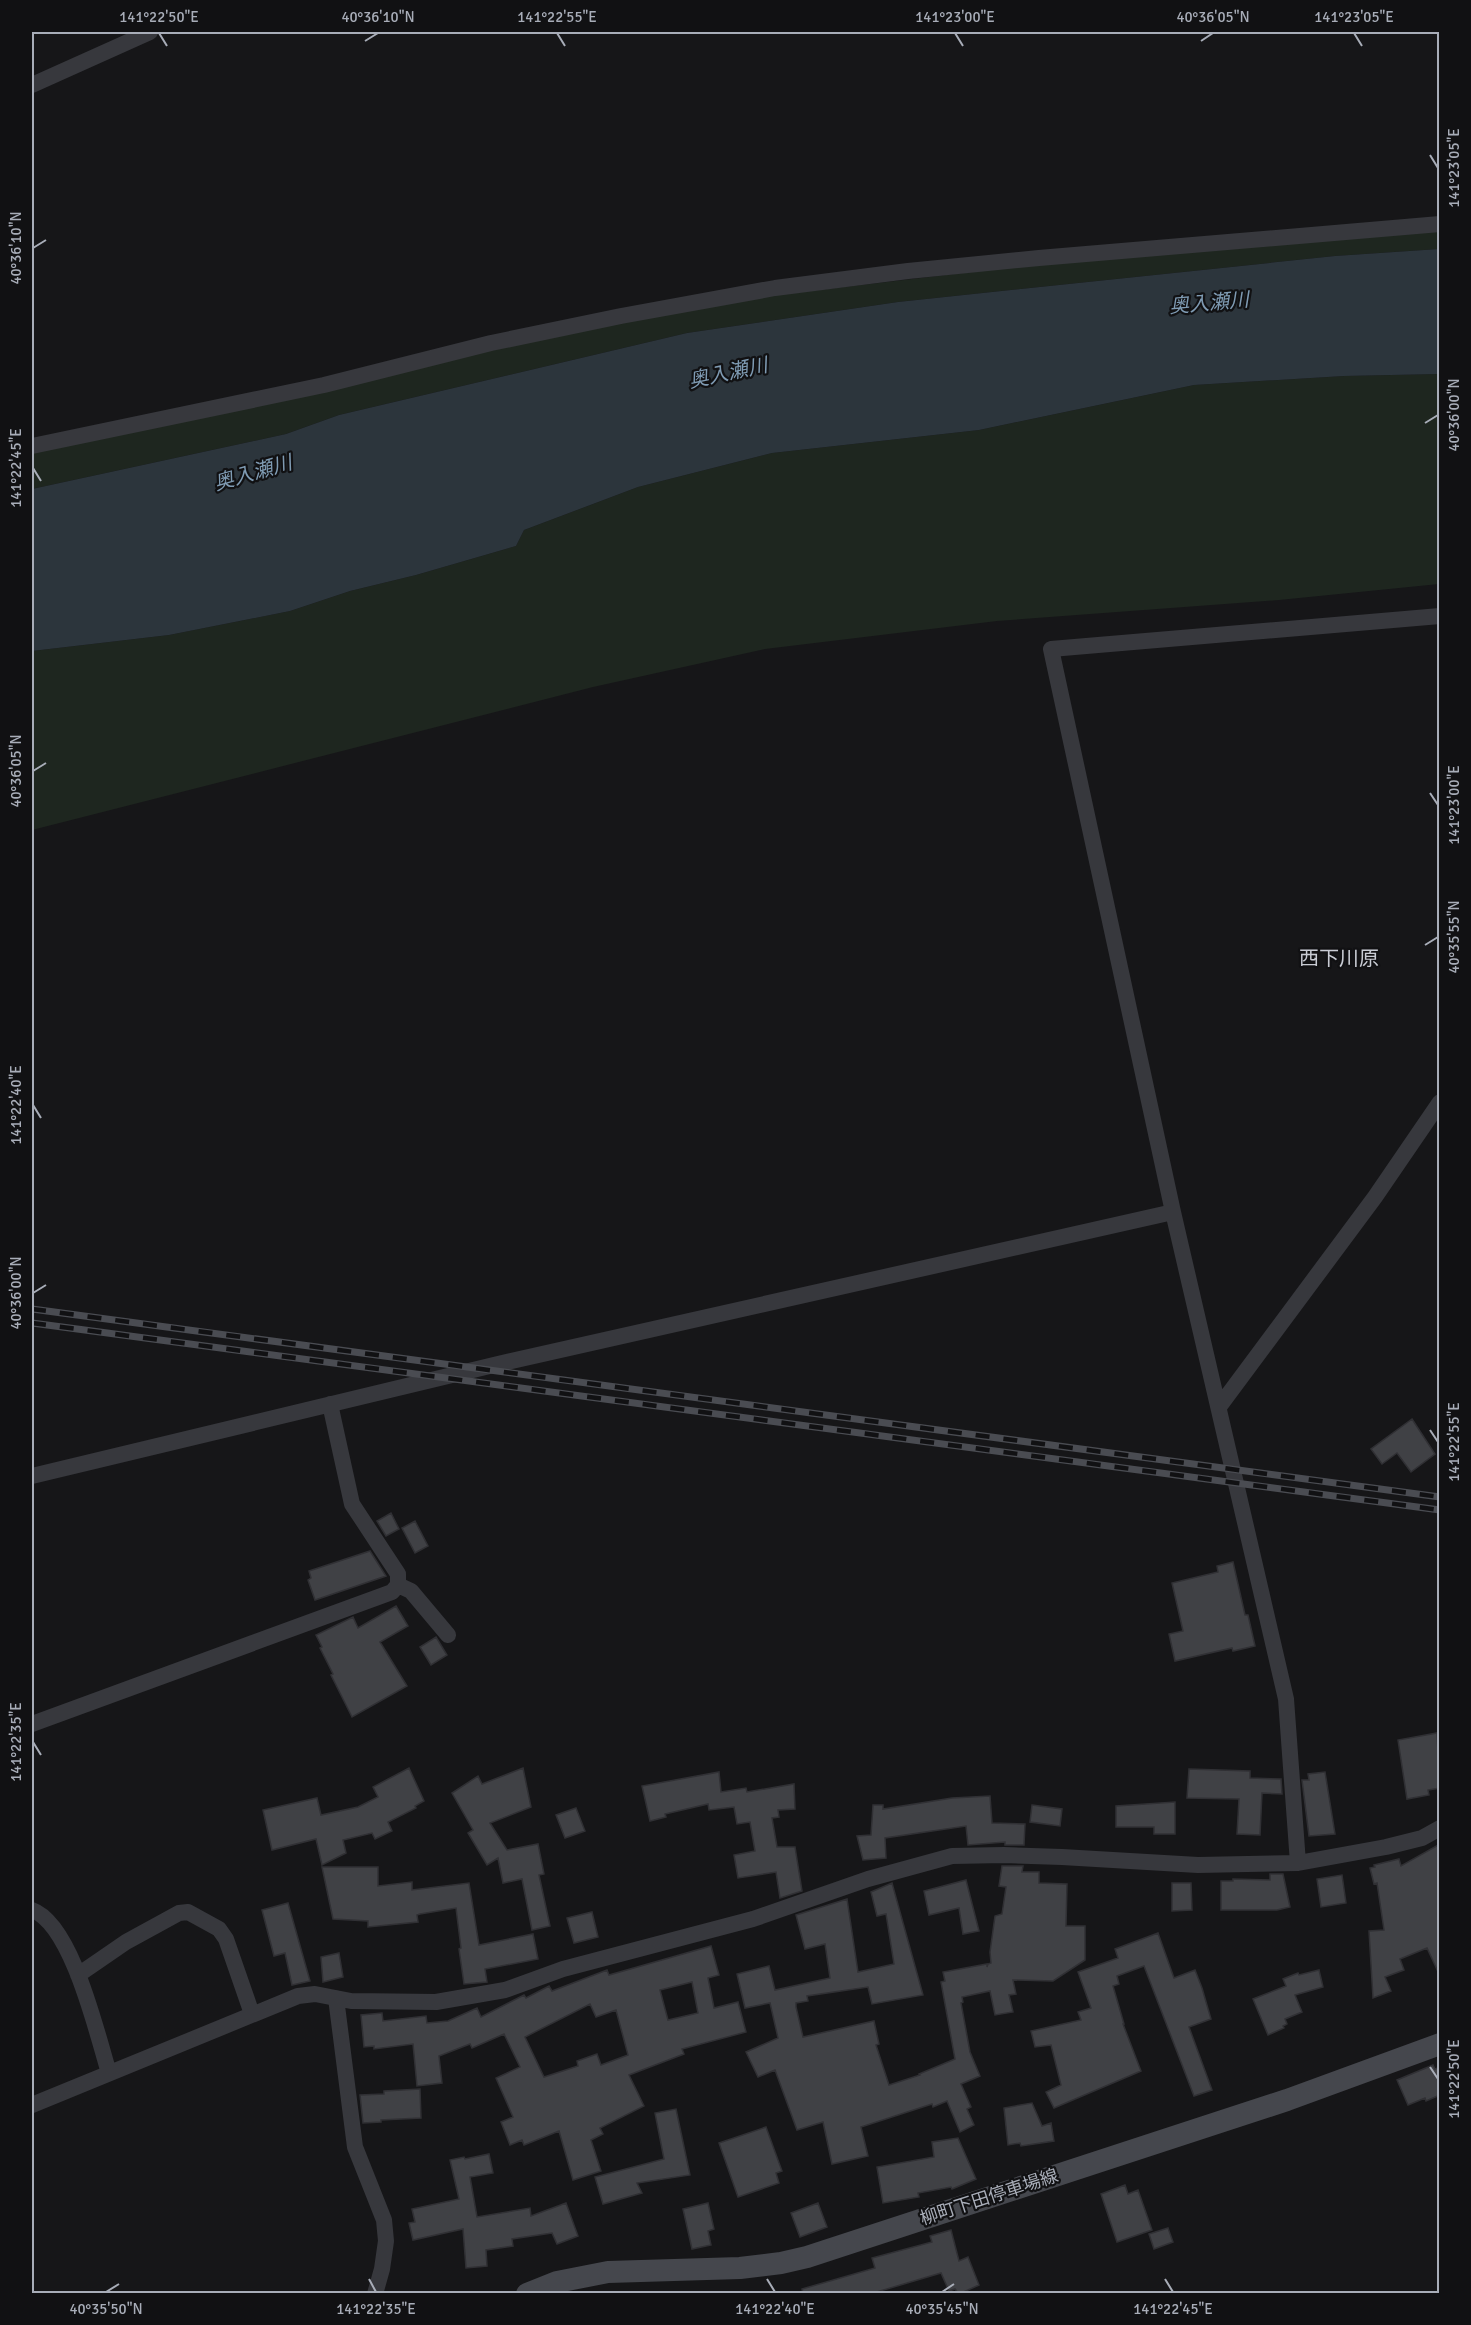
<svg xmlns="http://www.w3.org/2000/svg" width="1471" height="2325" font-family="Signika,'Noto Sans JP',sans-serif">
  <rect width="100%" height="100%" fill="#161618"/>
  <!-- green -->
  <path fill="#1e261f" d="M 1439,229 L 1439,249 L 1335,256 L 898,302 L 687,333 L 339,415 L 286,434 L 32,489 L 32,452 L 623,321 L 777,295 L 1038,264 Z
    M 1439,374 L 1439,584 L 1279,600 L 997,621 L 765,649 L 593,687 L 32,830 L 32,651 L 169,635 L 290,611 L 350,591 L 416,575 L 516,546 L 524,530 L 638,487 L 772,453 L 979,430 L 1194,385 L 1344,376 Z"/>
  <!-- water -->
  <path fill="#2c353c" d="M 1439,249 L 1439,374 L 1344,376 L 1194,385 L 979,430 L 772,453 L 638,487 L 524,530 L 516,546 L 416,575 L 350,591 L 290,611 L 169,635 L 32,651 L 32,489 L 286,434 L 339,415 L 687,333 L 898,302 L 1335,256 Z"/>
  <!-- building -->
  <path fill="#404145" stroke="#303034" stroke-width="1.5" fill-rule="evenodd" d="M 1412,1419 L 1435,1454 L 1411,1472 L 1397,1453 L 1382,1464 L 1371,1449 Z
    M 391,1513 L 399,1529 L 386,1536 L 377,1521 Z
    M 415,1521 L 428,1546 L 415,1553 L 402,1528 Z
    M 370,1551 L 386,1576 L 315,1600 L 308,1580 L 311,1578 L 309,1571 Z
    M 1233,1562 L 1245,1615 L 1248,1615 L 1255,1646 L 1233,1651 L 1232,1648 L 1175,1661 L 1169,1634 L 1183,1631 L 1172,1583 L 1218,1572 L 1217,1566 Z
    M 396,1606 L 408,1626 L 380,1642 L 407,1686 L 352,1717 L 331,1675 L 333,1674 L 320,1648 L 322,1647 L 316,1635 L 353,1617 L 358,1628 Z
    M 436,1637 L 447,1655 L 431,1665 L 420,1647 Z
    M 1437,1733 L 1440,1788 L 1428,1790 L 1429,1795 L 1407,1799 L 1398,1740 Z
    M 409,1768 L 424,1801 L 415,1806 L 416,1808 L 388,1822 L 392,1831 L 375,1839 L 372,1833 L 343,1840 L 346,1853 L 322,1865 L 316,1839 L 272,1850 L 263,1810 L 317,1798 L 321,1815 L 358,1807 L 378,1797 L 373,1787 Z
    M 523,1768 L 531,1807 L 490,1823 L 507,1850 L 538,1844 L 544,1874 L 539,1875 L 550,1926 L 532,1930 L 522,1879 L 503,1883 L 498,1858 L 487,1865 L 468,1833 L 473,1830 L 452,1793 L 478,1776 L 482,1784 Z
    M 1189,1769 L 1250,1771 L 1250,1778 L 1281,1779 L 1282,1794 L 1262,1793 L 1260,1835 L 1237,1834 L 1239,1799 L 1187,1798 Z
    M 719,1772 L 721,1792 L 746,1788 L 747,1792 L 794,1784 L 795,1809 L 778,1810 L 779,1817 L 772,1818 L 777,1847 L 795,1847 L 802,1891 L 780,1898 L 776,1872 L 738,1878 L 734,1855 L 755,1851 L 750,1822 L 737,1824 L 734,1807 L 709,1810 L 708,1804 L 665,1814 L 666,1817 L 650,1821 L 642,1786 Z
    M 1325,1772 L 1335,1834 L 1309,1836 L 1302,1780 L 1309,1780 L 1308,1774 Z
    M 990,1796 L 992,1823 L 1025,1824 L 1024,1845 L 1005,1845 L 1005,1842 L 968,1845 L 966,1826 L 885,1838 L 886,1858 L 863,1860 L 857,1836 L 871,1835 L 873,1805 L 883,1805 L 883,1809 L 952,1798 Z
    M 1175,1802 L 1175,1834 L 1154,1834 L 1154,1827 L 1116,1827 L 1116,1806 Z
    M 1032,1805 L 1062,1809 L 1060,1826 L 1030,1822 Z
    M 576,1808 L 585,1831 L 565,1838 L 556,1815 Z
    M 1440,1844 L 1440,1976 L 1427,1948 L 1400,1959 L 1404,1970 L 1385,1977 L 1391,1991 L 1373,1998 L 1369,1931 L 1384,1930 L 1377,1883 L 1374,1884 L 1370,1868 L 1375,1867 L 1374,1865 L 1399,1859 L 1401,1866 Z
    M 1002,1866 L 1023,1866 L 1022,1872 L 1039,1872 L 1039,1883 L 1067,1884 L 1066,1926 L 1085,1926 L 1085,1960 L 1053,1981 L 1013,1980 L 1016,1994 L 1009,1995 L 1013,2012 L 995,2015 L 990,1991 L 962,1997 L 963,2002 L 961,2003 L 970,2052 L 980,2076 L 961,2084 L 971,2107 L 967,2109 L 974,2125 L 960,2132 L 947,2101 L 933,2107 L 932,2104 L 861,2127 L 868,2156 L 832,2164 L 823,2122 L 797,2130 L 775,2070 L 758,2077 L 746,2052 L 778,2038 L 770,2003 L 745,2008 L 737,1974 L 769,1966 L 775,1990 L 830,1978 L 825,1944 L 805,1949 L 796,1915 L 847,1899 L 858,1972 L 894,1964 L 886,1914 L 877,1916 L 871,1892 L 892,1883 L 923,1995 L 872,2004 L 868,1987 L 807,1996 L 808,2001 L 796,2003 L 796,2007 L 803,2037 L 874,2021 L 879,2044 L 876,2045 L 889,2085 L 920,2075 L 919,2074 L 955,2059 L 941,1982 L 945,1981 L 943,1972 L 987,1964 L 987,1967 L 988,1964 L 991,1963 L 990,1952 L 995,1916 L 1002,1914 L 1006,1887 L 999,1886 Z
    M 322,1867 L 378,1867 L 378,1886 L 412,1882 L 412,1890 L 469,1883 L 479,1945 L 533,1934 L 538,1959 L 485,1969 L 487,1982 L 464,1984 L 459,1949 L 461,1948 L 456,1908 L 420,1914 L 417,1915 L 418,1922 L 368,1927 L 368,1921 L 333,1919 Z
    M 1270,1874 L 1283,1874 L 1290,1907 L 1277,1910 L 1221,1910 L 1221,1881 L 1233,1881 L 1233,1879 L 1270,1880 Z
    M 1342,1875 L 1346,1903 L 1321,1907 L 1317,1879 Z
    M 966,1880 L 979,1931 L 963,1934 L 959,1908 L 929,1915 L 924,1891 Z
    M 1172,1883 L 1191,1883 L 1192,1910 L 1172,1911 Z
    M 288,1903 L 310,1981 L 292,1985 L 285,1953 L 274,1956 L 262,1910 Z
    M 592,1912 L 598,1937 L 574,1943 L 567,1918 Z
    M 1158,1933 L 1174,1978 L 1195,1970 L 1202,1988 L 1211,2019 L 1189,2027 L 1212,2090 L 1194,2096 L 1144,1966 L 1117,1976 L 1119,1984 L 1113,1986 L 1124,2024 L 1123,2024 L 1141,2071 L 1054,2108 L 1046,2092 L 1061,2085 L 1051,2045 L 1035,2047 L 1031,2031 L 1081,2020 L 1078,2012 L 1091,2008 L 1078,1972 L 1118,1958 L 1115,1949 Z
    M 711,1946 L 719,1975 L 708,1978 L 714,2008 L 738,2002 L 746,2032 L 682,2049 L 684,2054 L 629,2075 L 644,2106 L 600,2128 L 603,2134 L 591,2140 L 601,2171 L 573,2180 L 559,2131 L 524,2145 L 522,2140 L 510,2145 L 501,2122 L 513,2117 L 496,2078 L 520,2067 L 504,2034 L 472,2048 L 470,2044 L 439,2056 L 442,2083 L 417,2086 L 413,2044 L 374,2049 L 374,2046 L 364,2047 L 361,2015 L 382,2013 L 383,2021 L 426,2016 L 427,2023 L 448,2021 L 477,2008 L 481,2017 L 524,1995 L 526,1998 L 549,1986 L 552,1991 L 607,1970 L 609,1975 ZM 692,1982 L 698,2013 L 668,2020 L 660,1990 ZM 590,2004 L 596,2017 L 616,2010 L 628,2055 L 601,2065 L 597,2054 L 577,2061 L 578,2066 L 544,2077 L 525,2037 Z
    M 339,1953 L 343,1977 L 323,1982 L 321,1957 Z
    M 1319,1970 L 1323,1987 L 1295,1995 L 1302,2012 L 1285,2019 L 1287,2024 L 1283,2026 L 1284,2028 L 1268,2035 L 1253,1999 L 1286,1986 L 1283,1979 L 1298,1973 L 1299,1975 Z
    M 1433,2065 L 1435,2069 L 1440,2067 L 1440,2095 L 1426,2101 L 1425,2098 L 1408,2105 L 1397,2080 Z
    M 420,2089 L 421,2118 L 381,2120 L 381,2122 L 363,2123 L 360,2095 L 384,2094 L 384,2091 Z
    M 1032,2103 L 1042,2126 L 1051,2123 L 1054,2141 L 1021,2146 L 1020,2143 L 1008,2145 L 1004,2108 Z
    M 676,2109 L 690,2175 L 637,2183 L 642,2193 L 603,2204 L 595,2177 L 664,2159 L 655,2113 Z
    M 766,2127 L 782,2171 L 776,2173 L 779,2183 L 738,2197 L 719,2143 Z
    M 958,2138 L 976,2179 L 952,2189 L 951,2187 L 918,2193 L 919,2197 L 883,2203 L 877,2167 L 934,2157 L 932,2142 Z
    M 489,2154 L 493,2173 L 470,2177 L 477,2217 L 530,2208 L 531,2216 L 566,2203 L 578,2236 L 557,2244 L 552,2233 L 512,2239 L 513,2246 L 486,2250 L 487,2266 L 466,2268 L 463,2229 L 413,2240 L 409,2223 L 415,2222 L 412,2209 L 459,2199 L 450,2160 L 464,2157 L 465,2159 Z
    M 1125,2185 L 1128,2194 L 1138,2190 L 1152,2230 L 1117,2242 L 1101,2194 Z
    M 708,2203 L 714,2229 L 708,2231 L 711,2245 L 692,2249 L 683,2209 Z
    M 818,2203 L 827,2227 L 800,2237 L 791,2213 Z
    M 1168,2228 L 1173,2242 L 1154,2249 L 1149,2234 Z
    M 951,2230 L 959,2261 L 968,2257 L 979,2285 L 959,2294 L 955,2289 L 949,2291 L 941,2273 L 870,2294 L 803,2294 L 802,2289 L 875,2268 L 872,2258 L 932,2242 L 930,2236 Z"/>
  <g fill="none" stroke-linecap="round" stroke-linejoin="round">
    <!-- minor -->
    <path stroke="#37383d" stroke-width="16" d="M 32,85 L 150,32
      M 32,446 L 324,385 L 491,343 L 621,316 L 775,288 L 908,271 L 1039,258 L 1440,224
      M 1219,1407 L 1375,1197 L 1440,1102
      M 32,1476 L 498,1364 L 1173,1212
      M 398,1585 L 411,1591 L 448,1635
      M 32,1724 L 392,1592 L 398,1585 L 398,1574 L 352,1504 L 330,1404
      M 1298,1863 L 1286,1699 L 1173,1212 L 1051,649 L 1440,616
      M 32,1910 C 72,1924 97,2034 109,2073
      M 78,1975 L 126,1942 L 179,1913 L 188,1912 L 219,1929 L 226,1939 L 252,2014
      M 336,1998 L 355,2147 L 384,2220 L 386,2241 L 382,2269 L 375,2294
      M 32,2105 L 298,1996 L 315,1994 L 351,2001 L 436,2002 L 505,1990 L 563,1969 L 753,1919 L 868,1879 L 952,1856 L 1004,1855 L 1062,1857 L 1198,1865 L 1298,1863 L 1386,1847 L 1422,1838 L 1440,1828"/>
    <!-- secondary -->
    <path stroke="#45474d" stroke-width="22" d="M 527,2294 L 557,2282 L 608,2272 L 740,2268 L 781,2263 L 807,2257 L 1287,2100 L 1440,2044"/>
    <!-- rail casing -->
    <g stroke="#4a4c52" stroke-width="7">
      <path id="rail" d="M 32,1309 L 1440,1497
        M 32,1323 L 1440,1510"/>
    </g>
    <!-- rail -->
    <use href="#rail" stroke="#111113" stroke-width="4.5" stroke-dasharray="14" stroke-linecap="butt"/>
  </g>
  <!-- ticks -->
  <path fill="none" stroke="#a8adb8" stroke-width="2" d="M 159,33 L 167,46M 557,33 L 565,46M 955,33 L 963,46M 1354,33 L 1362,46M 365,41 L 378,33M 1201,41 L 1213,33M 1430,155 L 1438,168M 33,248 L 46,240M 1425,423 L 1438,415M 33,468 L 41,481M 33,771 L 46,763M 1430,793 L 1438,805M 1425,945 L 1438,937M 33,1105 L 41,1118M 33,1293 L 46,1285M 1430,1430 L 1438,1442M 33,1742 L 41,1755M 1430,2067 L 1438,2079M 369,2279 L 376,2292M 767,2279 L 775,2292M 1165,2279 L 1173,2292M 106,2292 L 119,2284M 942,2292 L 954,2284"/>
  <g text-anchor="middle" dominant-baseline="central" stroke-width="4.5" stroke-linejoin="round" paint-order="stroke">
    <!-- street labels -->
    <g font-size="18" fill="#a8adb8" stroke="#111113">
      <text transform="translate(989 2197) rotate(-18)">柳町下田停車場線</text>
    </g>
    <!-- water labels -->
    <g font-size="20" font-style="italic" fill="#7f9bb3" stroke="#111113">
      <text transform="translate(1209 303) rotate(-5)">奥入瀬川</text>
      <text transform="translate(728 373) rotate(-12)">奥入瀬川</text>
      <text transform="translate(253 473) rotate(-16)">奥入瀬川</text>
    </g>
    <!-- neighbourhood labels -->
    <g font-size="20" fill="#c9ccd4" stroke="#111113">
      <text x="1339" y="958">西下川原</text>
    </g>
  </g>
  <!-- border -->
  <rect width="1471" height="2325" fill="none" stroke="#111113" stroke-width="66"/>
  <rect x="33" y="33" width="1405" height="2259" fill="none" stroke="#a8adb8" stroke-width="2"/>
  <g font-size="15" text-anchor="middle" fill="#a8adb8">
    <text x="159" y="22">141°22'50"E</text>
    <text x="378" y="22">40°36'10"N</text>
    <text x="557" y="22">141°22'55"E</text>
    <text x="955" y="22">141°23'00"E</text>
    <text x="1213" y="22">40°36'05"N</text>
    <text x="1354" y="22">141°23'05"E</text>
    <text transform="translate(1454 168) rotate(-90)" y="5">141°23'05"E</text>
    <text transform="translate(16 248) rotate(-90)" y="5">40°36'10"N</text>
    <text transform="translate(1454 415) rotate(-90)" y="5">40°36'00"N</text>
    <text transform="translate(16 468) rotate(-90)" y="5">141°22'45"E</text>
    <text transform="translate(16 771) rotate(-90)" y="5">40°36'05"N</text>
    <text transform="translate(1454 805) rotate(-90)" y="5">141°23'00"E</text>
    <text transform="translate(1454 937) rotate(-90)" y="5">40°35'55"N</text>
    <text transform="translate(16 1105) rotate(-90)" y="5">141°22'40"E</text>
    <text transform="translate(16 1293) rotate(-90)" y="5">40°36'00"N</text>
    <text transform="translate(1454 1442) rotate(-90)" y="5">141°22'55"E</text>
    <text transform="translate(16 1742) rotate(-90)" y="5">141°22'35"E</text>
    <text transform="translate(1454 2079) rotate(-90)" y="5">141°22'50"E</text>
    <text x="106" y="2314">40°35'50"N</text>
    <text x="376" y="2314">141°22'35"E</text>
    <text x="775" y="2314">141°22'40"E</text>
    <text x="942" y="2314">40°35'45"N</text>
    <text x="1173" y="2314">141°22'45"E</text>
  </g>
</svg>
